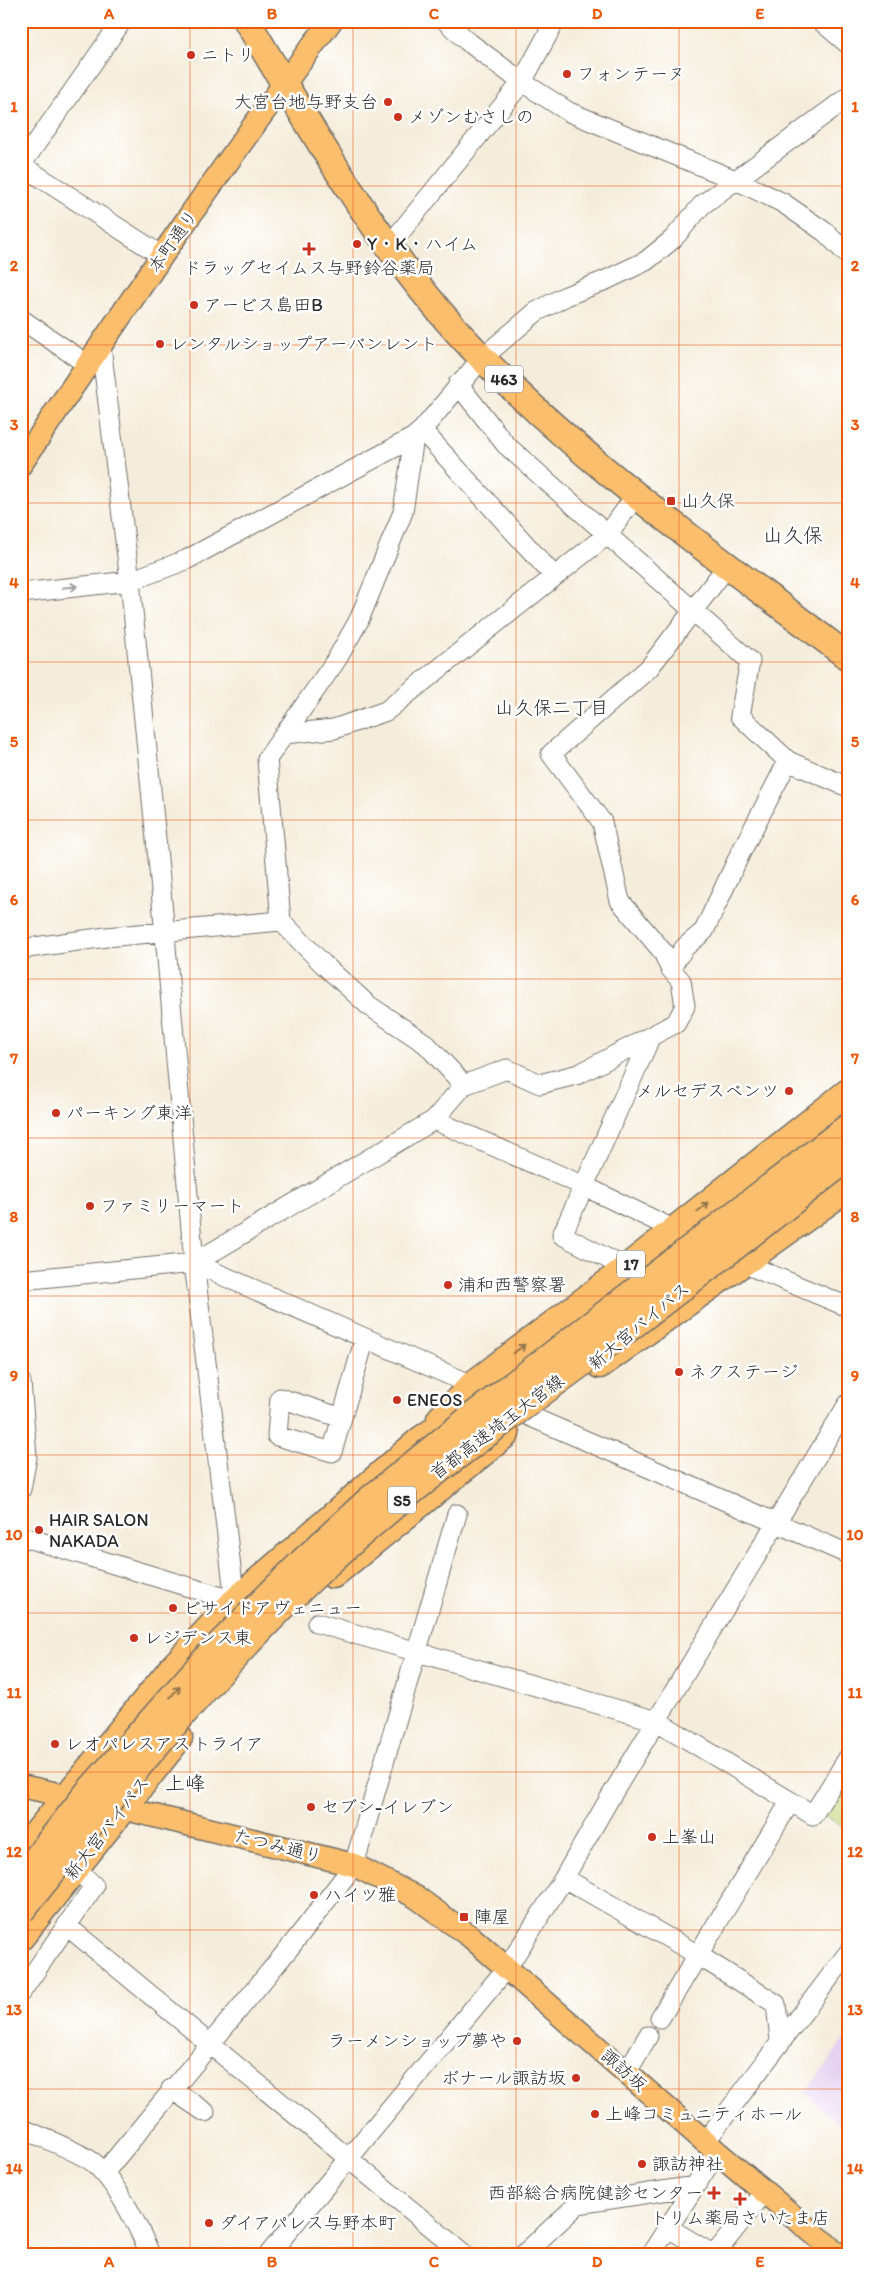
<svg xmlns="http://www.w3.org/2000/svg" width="869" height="2275" font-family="Itim,'Klee One',sans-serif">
  <rect width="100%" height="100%" fill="#fff"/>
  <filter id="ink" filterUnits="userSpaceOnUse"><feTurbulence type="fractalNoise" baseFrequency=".02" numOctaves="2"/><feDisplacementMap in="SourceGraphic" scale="10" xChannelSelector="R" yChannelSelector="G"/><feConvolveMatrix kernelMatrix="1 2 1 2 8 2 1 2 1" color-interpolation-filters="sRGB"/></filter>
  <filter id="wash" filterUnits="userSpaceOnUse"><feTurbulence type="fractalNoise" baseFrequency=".0096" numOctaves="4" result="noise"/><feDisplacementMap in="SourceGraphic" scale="20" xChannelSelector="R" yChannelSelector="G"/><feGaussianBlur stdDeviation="1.12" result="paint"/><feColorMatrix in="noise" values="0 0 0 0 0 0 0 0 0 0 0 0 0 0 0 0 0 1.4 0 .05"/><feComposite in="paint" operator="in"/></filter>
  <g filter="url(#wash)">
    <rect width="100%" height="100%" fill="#f5eddb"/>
    <!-- built -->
    <path fill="#e6d2f0" d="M 848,2034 L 848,2133 L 805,2093 Z"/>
    <!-- green -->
    <path fill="#c5d476" stroke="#788050" d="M 848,1768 L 848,1830 L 820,1813 Z"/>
  </g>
  <g filter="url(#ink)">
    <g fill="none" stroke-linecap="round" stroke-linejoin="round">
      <!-- minor casing -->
      <g stroke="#726f69" stroke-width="21">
        <path id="minor" d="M 446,21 L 467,41 L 522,82 L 569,112 L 738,181 L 783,203 L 825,232 L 848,255
          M 821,21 L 848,44
          M 21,165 L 122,21
          M 21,165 L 162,256
          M 389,246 L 522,82 L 555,21
          M 21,319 L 88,365
          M 458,384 L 506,445 L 750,661 L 740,716 L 788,761 L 848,787
          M 422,430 L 554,576
          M 21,593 L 130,581 L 186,560 L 414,437 L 422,430 L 482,358 L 536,312 L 566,296 L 606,280 L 646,261 L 673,239 L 702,205 L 848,97
          M 284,734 L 334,729 L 386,711 L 608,534 L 637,494
          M 281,921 L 267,759 L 337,659 L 359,620 L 403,512 L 414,437
          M 21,949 L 106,937 L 281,921 L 323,964 L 368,1005 L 426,1044 L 464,1085
          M 670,968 L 685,947 L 704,931 L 740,854 L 788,761
          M 675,1230 L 584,1186 L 434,1120 L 464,1085 L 507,1069 L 540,1084 L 579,1074 L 676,1023 L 685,1006 L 681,981 L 670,968 L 663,952 L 620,901 L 602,822 L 551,754 L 649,668 L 728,565
          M 194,1263 L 472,1385 L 482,1386
          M 743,1263 L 848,1307
          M 626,1268 L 562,1235 L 651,1036
          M 21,1280 L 194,1263 L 434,1120
          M 21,1382 L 27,1457 L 21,1489
          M 529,1416 L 848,1554
          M 342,1418 L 280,1398 L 277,1436 L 332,1452 L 365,1338
          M 21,1536 L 235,1601 L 194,1263 L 160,879 L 130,581 L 101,346
          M 317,1623 L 657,1721 L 813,1815 L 848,1758
          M 564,1878 L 698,1955 L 776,2004 L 780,2040
          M 67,1926 L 464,2254
          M 21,1992 L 94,1886 L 75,1868
          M 660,2018 L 790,1802
          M 627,2072 L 648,2036
          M 171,2089 L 205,2112
          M 21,2128 C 40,2137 79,2151 94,2163 C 117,2183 138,2226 150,2254
          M 705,2142 L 848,1953
          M 104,2173 L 291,1946 L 354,1865 L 457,1514
          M 667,2227 L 712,2254
          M 269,2254 L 507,1968 L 564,1878 L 608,1801 L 848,1404
          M 524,2254 L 578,2204 L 695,2186
          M 651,2254 L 717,2152
          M 715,2254 L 764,2192"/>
      </g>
      <!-- major casing -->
      <g stroke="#726f69" stroke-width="25">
        <path id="major" d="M 21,464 C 121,314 222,165 331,21
          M 21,1786 L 122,1808 L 354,1865 L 416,1897 L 471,1937 L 717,2152 L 838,2254"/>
      </g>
      <!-- highway casing -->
      <g stroke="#726f69" stroke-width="29">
        <path id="highway" d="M 247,21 C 317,139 386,261 483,359 C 593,471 724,562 848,657
          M 600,1365 L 848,1188
          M 440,1419 L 472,1385 L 606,1284 L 848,1092
          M 333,1575 L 506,1434
          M 21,1852 L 172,1668 L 235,1601 L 419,1441 L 462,1411
          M 21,1937 L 179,1738"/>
      </g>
      <!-- minor -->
      <use href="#minor" stroke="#fff" stroke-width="19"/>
      <!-- major -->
      <use href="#major" stroke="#fabe6d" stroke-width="22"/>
      <!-- highway -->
      <use href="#highway" stroke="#fabe6d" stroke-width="26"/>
      <!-- highway-bridge casing -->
      <g stroke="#726f69" stroke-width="29" stroke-linecap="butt">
        <path id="highway-bridge" d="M 21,1878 L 89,1791 L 210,1654 L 303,1561 L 370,1499 L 475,1414 L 848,1127
          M 21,1911 C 116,1792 211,1673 323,1568 C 415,1482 520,1410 620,1335 C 697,1277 772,1217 848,1158"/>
      </g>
      <!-- highway-bridge -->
      <use href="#highway-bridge" stroke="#fabe6d" stroke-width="26"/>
    </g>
    <!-- one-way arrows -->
    <defs><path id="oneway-shaft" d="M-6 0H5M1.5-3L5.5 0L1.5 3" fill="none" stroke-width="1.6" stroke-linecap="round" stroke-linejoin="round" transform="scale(1.25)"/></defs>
    <use stroke="#a0a0a0" href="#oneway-shaft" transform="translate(70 587) rotate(-6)"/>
    <g stroke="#92744c">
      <use href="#oneway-shaft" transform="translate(703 1207) rotate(-39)"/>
      <use href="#oneway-shaft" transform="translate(519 1349) rotate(-37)"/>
      <use href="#oneway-shaft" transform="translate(175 1692) rotate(-48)"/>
    </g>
  </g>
  <!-- grid -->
  <path fill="none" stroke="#e8590c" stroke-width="1" stroke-opacity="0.55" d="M 190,21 L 190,2254M 353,21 L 353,2254M 516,21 L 516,2254M 679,21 L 679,2254M 21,186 L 848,186M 21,345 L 848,345M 21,503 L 848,503M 21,662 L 848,662M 21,820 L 848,820M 21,979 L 848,979M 21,1138 L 848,1138M 21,1296 L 848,1296M 21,1455 L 848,1455M 21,1613 L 848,1613M 21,1772 L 848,1772M 21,1930 L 848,1930M 21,2089 L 848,2089"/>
  <!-- markers -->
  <g fill="#c8321e" stroke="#fff" stroke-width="2">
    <circle cx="191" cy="55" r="5"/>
    <circle cx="567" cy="74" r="5"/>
    <circle cx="388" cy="102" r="5"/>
    <circle cx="398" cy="117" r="5"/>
    <circle cx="357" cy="244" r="5"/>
    <path d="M306.5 241.5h5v5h5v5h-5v5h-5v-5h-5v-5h5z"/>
    <circle cx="194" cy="305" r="5"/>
    <circle cx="160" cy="344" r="5"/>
    <rect x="666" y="496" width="10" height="10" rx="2.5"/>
    <circle cx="789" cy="1091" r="5"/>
    <circle cx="56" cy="1113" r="5"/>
    <circle cx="90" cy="1206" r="5"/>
    <circle cx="448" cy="1285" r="5"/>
    <circle cx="679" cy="1372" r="5"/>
    <circle cx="397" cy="1400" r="5"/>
    <circle cx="39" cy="1530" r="5"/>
    <circle cx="173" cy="1608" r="5"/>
    <circle cx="134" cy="1638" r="5"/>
    <circle cx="55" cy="1744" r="5"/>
    <circle cx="311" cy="1807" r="5"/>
    <circle cx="652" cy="1837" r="5"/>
    <circle cx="314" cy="1895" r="5"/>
    <rect x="459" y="1912" width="10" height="10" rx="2.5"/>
    <circle cx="517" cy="2041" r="5"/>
    <circle cx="576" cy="2078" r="5"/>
    <circle cx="595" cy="2114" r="5"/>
    <circle cx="642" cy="2164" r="5"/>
    <path d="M711.5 2185.5h5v5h5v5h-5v5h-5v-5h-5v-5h5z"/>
    <path d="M737.5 2191.5h5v5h5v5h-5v5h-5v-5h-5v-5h5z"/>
    <circle cx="209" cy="2223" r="5"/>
  </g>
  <g text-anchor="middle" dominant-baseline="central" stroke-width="5" stroke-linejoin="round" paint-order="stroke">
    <!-- shield labels -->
    <g fill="#fff" stroke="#6b6b6b" stroke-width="1">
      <rect x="485" y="365.5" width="38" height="27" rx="4"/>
      <rect x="617" y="1250.5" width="28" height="27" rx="4"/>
      <rect x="388" y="1486.5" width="28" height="27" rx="4"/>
    </g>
    <g font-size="16" font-weight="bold" fill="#2b2b2b">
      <text x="504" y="379">463</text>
      <text x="631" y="1264">17</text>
      <text x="402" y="1500">S5</text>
    </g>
    <!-- poi labels -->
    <g font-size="18" fill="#2b2b2b" stroke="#fff" text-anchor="start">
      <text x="201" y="55">ニトリ</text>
      <text x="577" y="74">フォンテーヌ</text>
      <text x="378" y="102" text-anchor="end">大宮台地与野支台</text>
      <text x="408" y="117">メゾンむさしの</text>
      <text x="367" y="244">Y・K・ハイム</text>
      <text x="309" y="268" text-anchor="middle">ドラッグセイムス与野鈴谷薬局</text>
      <text x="204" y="305">アービス島田B</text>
      <text x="170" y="344">レンタルショップアーバンレント</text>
      <text x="681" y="501">山久保</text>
      <text x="779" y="1091" text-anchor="end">メルセデスベンツ</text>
      <text x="66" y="1113">パーキング東洋</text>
      <text x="100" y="1206">ファミリーマート</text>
      <text x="458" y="1285">浦和西警察署</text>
      <text x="689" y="1372">ネクステージ</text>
      <text x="407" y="1400">ENEOS</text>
      <text x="49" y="1520">HAIR SALON<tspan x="49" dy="21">NAKADA</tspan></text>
      <text x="183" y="1608">ビサイドアヴェニュー</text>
      <text x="144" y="1638">レジデンス東</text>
      <text x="65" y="1744">レオパレスアストライア</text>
      <text x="321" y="1807">セブン-イレブン</text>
      <text x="662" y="1837">上峯山</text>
      <text x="324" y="1895">ハイツ雅</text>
      <text x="474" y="1917">陣屋</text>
      <text x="507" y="2041" text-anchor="end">ラーメンショップ夢や</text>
      <text x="566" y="2078" text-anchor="end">ボナール諏訪坂</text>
      <text x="605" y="2114">上峰コミュニティホール</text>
      <text x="652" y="2164">諏訪神社</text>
      <text x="703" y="2193" text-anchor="end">西部総合病院健診センター</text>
      <text x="740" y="2218" text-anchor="middle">トリム薬局さいたま店</text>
      <text x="219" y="2223">ダイアパレス与野本町</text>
    </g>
    <!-- street labels -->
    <g font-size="18" fill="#2b2b2b" stroke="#fff">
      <text transform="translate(173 241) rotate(-55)">本町通り</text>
      <text transform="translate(639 1326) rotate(-40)">新大宮バイパス</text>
      <text transform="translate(497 1427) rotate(-37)">首都高速埼玉大宮線</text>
      <text transform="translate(107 1828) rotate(-52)">新大宮バイパス</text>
      <text transform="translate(278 1846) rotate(14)">たつみ通り</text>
      <text transform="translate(624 2070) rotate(41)">諏訪坂</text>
    </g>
    <!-- neighbourhood labels -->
    <g font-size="19" fill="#2b2b2b" stroke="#fff">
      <text x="552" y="707">山久保二丁目</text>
    </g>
    <!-- quarter labels -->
    <g font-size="20" fill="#2b2b2b" stroke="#fff">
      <text x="793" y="535">山久保</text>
      <text x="185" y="1783">上峰</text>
    </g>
  </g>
  <!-- margin -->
  <rect width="869" height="2275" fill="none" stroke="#fff" stroke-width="55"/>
  <rect x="28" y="28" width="814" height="2220" fill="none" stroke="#e8590c" stroke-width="2"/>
  <g font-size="16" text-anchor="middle" font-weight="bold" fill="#e8590c">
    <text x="109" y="19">A</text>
    <text x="272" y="19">B</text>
    <text x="434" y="19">C</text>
    <text x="597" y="19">D</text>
    <text x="760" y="19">E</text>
    <text x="14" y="112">1</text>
    <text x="855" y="112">1</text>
    <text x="14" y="271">2</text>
    <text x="855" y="271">2</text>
    <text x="14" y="430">3</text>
    <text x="855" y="430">3</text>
    <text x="14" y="588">4</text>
    <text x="855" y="588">4</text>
    <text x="14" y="747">5</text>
    <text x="855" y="747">5</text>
    <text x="14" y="905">6</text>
    <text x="855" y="905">6</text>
    <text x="14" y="1064">7</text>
    <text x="855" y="1064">7</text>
    <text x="14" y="1222">8</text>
    <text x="855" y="1222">8</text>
    <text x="14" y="1381">9</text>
    <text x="855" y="1381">9</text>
    <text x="14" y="1540">10</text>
    <text x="855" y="1540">10</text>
    <text x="14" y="1698">11</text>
    <text x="855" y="1698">11</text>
    <text x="14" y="1857">12</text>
    <text x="855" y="1857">12</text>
    <text x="14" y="2015">13</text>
    <text x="855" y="2015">13</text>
    <text x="14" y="2174">14</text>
    <text x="855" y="2174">14</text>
    <text x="109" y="2267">A</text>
    <text x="272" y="2267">B</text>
    <text x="434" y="2267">C</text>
    <text x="597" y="2267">D</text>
    <text x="760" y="2267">E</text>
  </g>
</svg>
